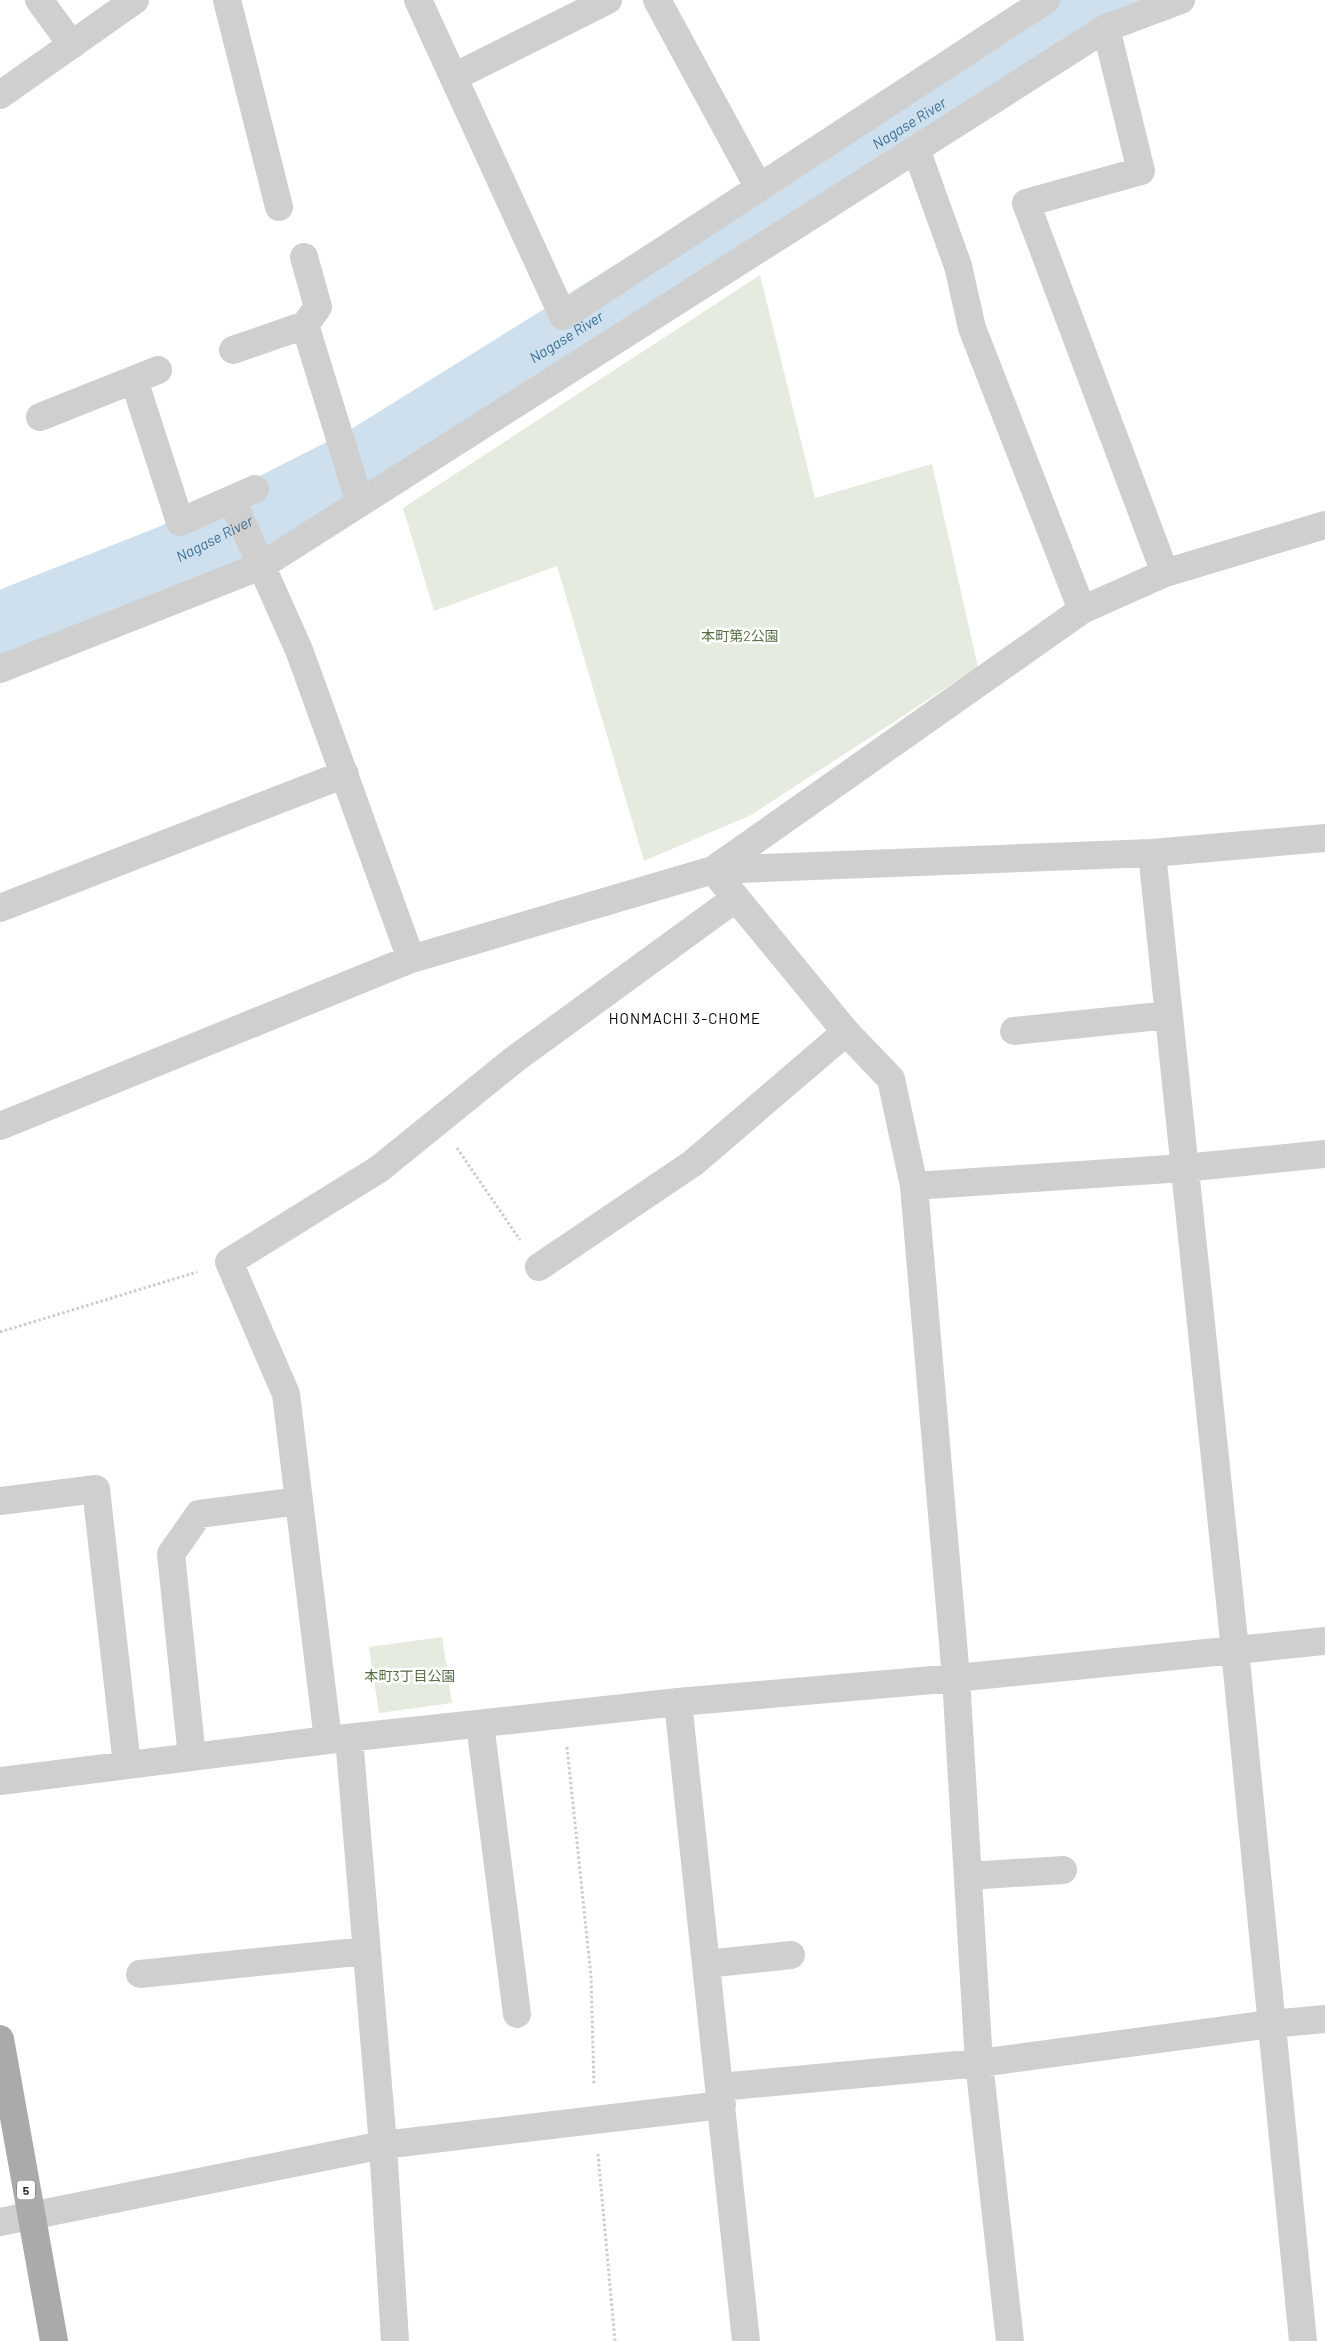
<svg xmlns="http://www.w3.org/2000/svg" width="1325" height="2341" font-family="Barlow,'Noto Sans JP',sans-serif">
  <rect width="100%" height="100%" fill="#fff"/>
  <!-- park -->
  <path fill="#e5ebde" d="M 760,275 L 815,498 L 932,464 L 978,667 L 751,815 L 644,861 L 557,566 L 434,611 L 403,508 Z
    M 442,1637 L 452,1703 L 379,1713 L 369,1647 Z"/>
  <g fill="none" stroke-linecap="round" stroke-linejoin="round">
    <!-- river -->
    <path stroke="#cee0ed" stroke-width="70" id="s1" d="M 0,627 L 175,558 L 363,463 L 1106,0"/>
    <!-- path -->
    <path stroke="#ccc" stroke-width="3" stroke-dasharray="2.5 2.5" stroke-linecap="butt" d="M 457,1148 L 520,1240
      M 0,1332 L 197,1272
      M 567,1747 L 591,1976 L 594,2085
      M 598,2154 L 615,2341"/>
    <!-- minor -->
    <path stroke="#cfcfcf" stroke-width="28" d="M 39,0 L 72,45
      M 227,0 L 279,207
      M 418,0 L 563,316 L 1046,0
      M 657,0 L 759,188
      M 1106,28 L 1141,171 L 1026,203 L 1165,573
      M 454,77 L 608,0
      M 0,95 L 135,0
      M 916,149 L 958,266 L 972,328 L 1082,610
      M 305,325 L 360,503
      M 233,350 L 305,325 L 318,307 L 304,257
      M 134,380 L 180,522 L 255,489
      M 40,417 L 158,370
      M 232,500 L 299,650 L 411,959
      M 0,669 L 261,566 L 1106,28 L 1181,0
      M 1152,853 L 1235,1650 L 1303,2341
      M 713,870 L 846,1032 L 891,1079 L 914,1186 L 956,1678 L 979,2063 L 1010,2341
      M 713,870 L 1082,610 L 1165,573 L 1325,525
      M 0,908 L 345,774
      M 1014,1031 L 1169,1015
      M 0,1126 L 411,959 L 713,870 L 1152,853 L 1325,838
      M 914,1186 L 1184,1168 L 1325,1154
      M 539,1267 L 693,1163 L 846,1032
      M 0,1501 L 96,1489 L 127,1765
      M 678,1702 L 746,2341
      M 480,1724 L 517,2014
      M 349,1738 L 383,2145 L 395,2341
      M 328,1740 L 286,1394 L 229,1262 L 379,1169 L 515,1059 L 736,898
      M 192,1757 L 171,1554 L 199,1514 L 299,1501
      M 0,1781 L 328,1740 L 678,1702 L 956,1678 L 1325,1641
      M 968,1876 L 1063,1870
      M 706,1964 L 791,1955
      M 140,1974 L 366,1951
      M 720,2087 L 979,2063 L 1271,2024 L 1325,2019
      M 0,2222 L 383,2145 L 722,2105"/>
    <!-- major -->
    <path stroke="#aaa" stroke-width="28" d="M 0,2039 L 54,2341"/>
  </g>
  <g text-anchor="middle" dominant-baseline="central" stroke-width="5" stroke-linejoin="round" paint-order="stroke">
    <!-- shield labels -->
    <rect fill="#fff" stroke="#707070" stroke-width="1" x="17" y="2180.5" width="18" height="19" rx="4"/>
    <g font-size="12" font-weight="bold" fill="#323232">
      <text x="26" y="2190">5</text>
    </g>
    <!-- park labels -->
    <g font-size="14" fill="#546f3f" stroke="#fff">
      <text x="740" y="635">本町第2公園</text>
      <text x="410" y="1675">本町3丁目公園</text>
    </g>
    <!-- water labels -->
    <g font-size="15" font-style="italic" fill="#3f7195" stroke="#fff">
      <text stroke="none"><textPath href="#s1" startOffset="1042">Nagase River</textPath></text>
      <text stroke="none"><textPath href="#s1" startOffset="638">Nagase River</textPath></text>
      <text stroke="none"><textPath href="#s1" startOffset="232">Nagase River</textPath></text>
    </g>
    <!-- neighbourhood labels -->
    <g font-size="15" letter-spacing="1" fill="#000" stroke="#fff">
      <text x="685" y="1018">HONMACHI 3-CHOME</text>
    </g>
  </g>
</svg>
